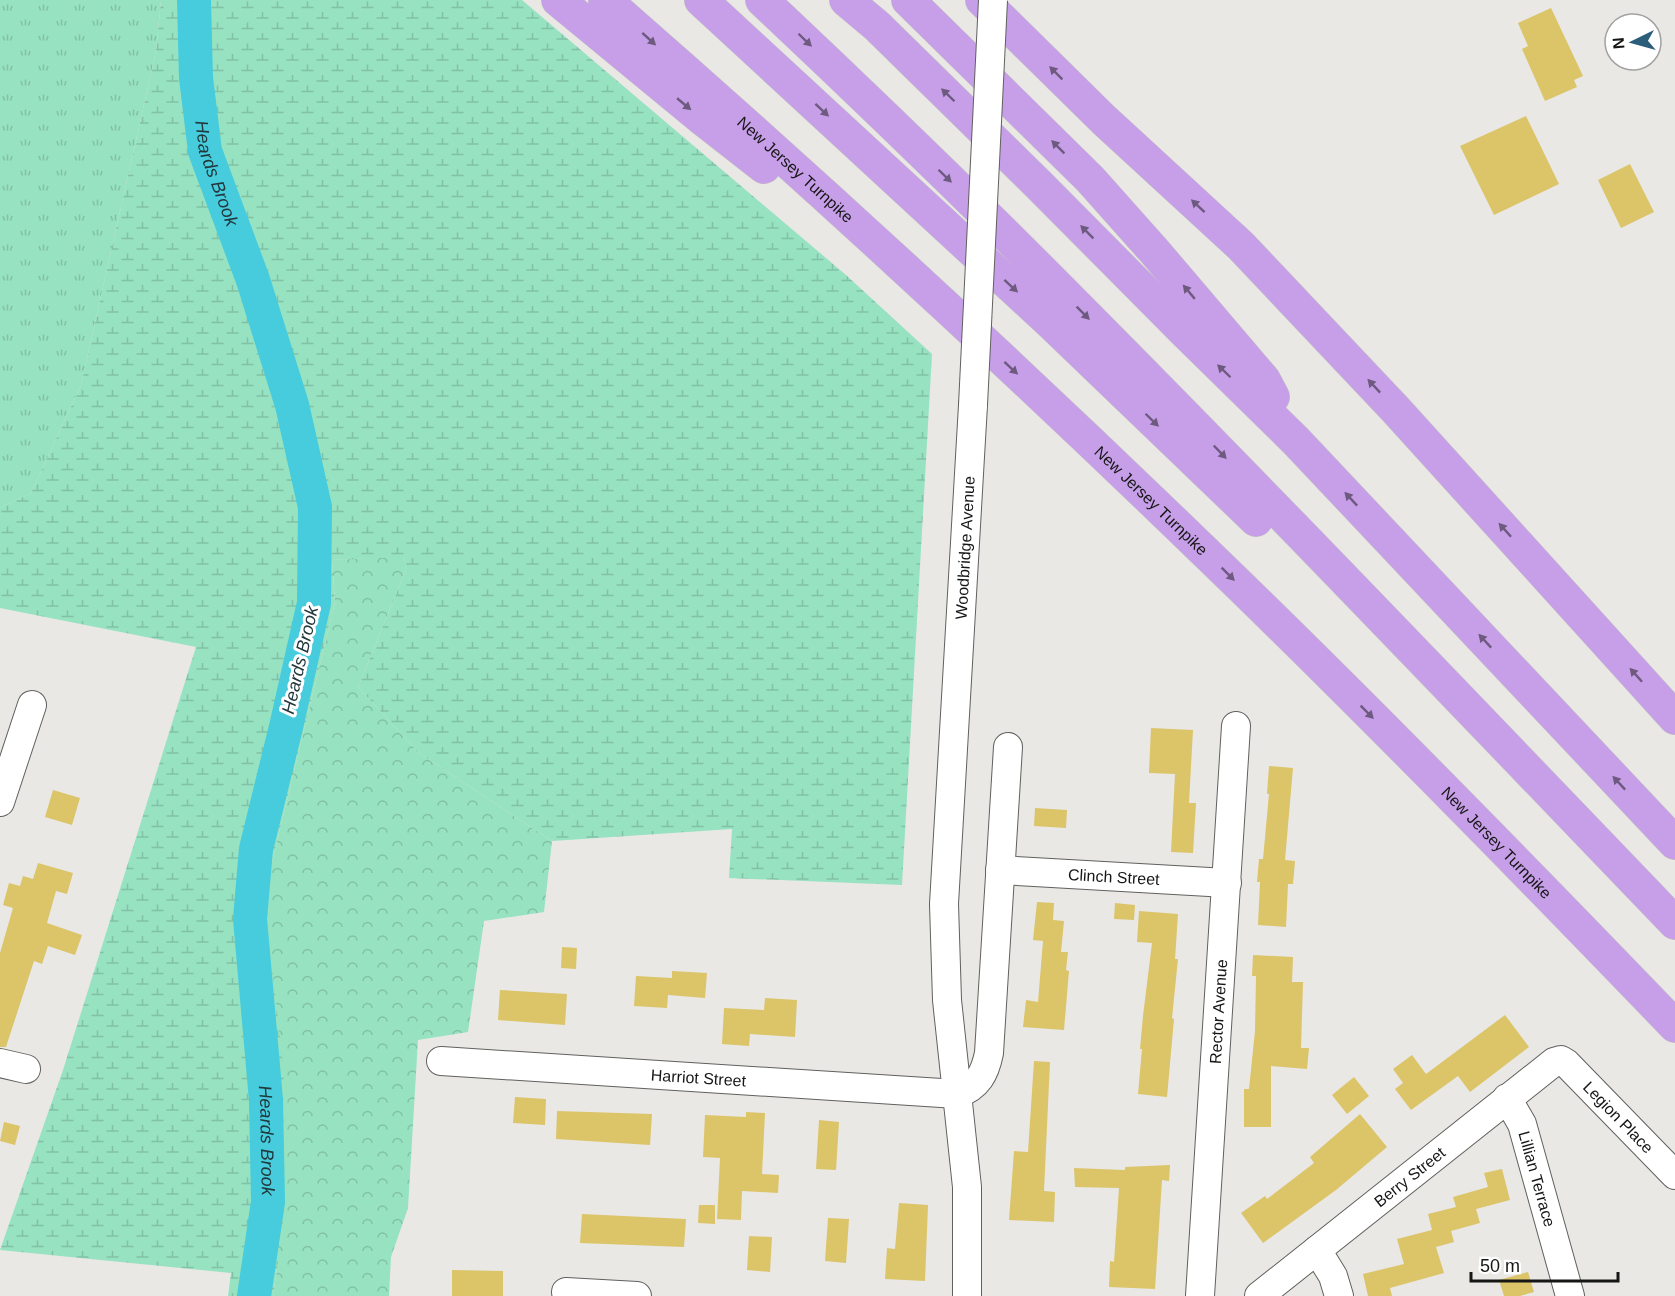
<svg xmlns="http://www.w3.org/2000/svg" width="1675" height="1296" font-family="Helvetica,sans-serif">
  <defs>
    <pattern id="grass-tufts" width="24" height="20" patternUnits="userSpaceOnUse" patternTransform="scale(1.5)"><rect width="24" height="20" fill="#97e2c1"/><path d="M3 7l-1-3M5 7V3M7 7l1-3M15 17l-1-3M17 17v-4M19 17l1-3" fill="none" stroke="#81c1a5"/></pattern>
    <pattern id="forest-crowns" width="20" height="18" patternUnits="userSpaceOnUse" patternTransform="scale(1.5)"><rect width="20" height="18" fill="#97e2c1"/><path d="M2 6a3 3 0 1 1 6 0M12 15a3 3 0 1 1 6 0" fill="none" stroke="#81c1a5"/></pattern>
    <pattern id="wetland-marsh" width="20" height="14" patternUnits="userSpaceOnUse" patternTransform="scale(1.5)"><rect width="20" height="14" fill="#97e2c1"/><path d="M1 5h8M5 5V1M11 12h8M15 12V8" fill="none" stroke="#81c1a5"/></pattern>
  </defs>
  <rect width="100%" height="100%" fill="#e9e8e5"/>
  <!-- grass -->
  <path fill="url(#grass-tufts)" d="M 0,0 L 161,0 L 156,51 L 81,385 L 31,493 L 0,508 Z"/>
  <!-- forest -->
  <path fill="url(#forest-crowns)" d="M 404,556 L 406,570 L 358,687 L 419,753 L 552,841 L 544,912 L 484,921 L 468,1032 L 418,1040 L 408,1208 L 391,1257 L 389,1296 L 273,1296 L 278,1262 L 264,895 L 335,602 L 332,560 Z"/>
  <!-- wetland -->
  <path fill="url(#wetland-marsh)" d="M 161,0 L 522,0 L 846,275 L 932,354 L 902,885 L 729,878 L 732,829 L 552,841 L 419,753 L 358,687 L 406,570 L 404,557 L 332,560 L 335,602 L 264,895 L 286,1092 L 278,1262 L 273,1296 L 228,1296 L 231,1273 L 0,1250 L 63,1070 L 196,647 L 0,608 L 0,508 L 31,493 L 81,385 L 156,51 Z"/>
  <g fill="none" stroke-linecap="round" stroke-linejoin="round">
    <!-- river -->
    <path stroke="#46ccdd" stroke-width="34" id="s1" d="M 194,0 L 196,78 L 205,151 L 253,280 L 292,405 L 315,507 L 314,603 L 286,727 L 256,849 L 250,919 L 266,1100 L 268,1202 L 254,1296"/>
  </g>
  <!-- building -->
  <path fill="#dcc469" d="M 1551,8 L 1583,76 L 1574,80 L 1577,87 L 1545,101 L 1522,49 L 1528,46 L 1518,23 Z
    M 1526,116 L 1559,184 L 1494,215 L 1460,146 Z
    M 1630,164 L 1654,212 L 1621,228 L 1598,180 Z
    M 1151,728 L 1193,730 L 1189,803 L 1196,803 L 1193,853 L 1171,852 L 1175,774 L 1149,773 Z
    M 1269,766 L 1293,768 L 1285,860 L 1295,861 L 1293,884 L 1288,884 L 1286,927 L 1258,925 L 1260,882 L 1257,882 L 1259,859 L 1263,859 L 1269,794 L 1267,794 Z
    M 53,790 L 80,798 L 72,825 L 45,817 Z
    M 1035,808 L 1067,810 L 1066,828 L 1034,826 Z
    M 38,863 L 73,873 L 67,894 L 56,891 L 47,923 L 82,935 L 75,955 L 48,946 L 42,964 L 34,961 L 6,1047 L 0,1047 L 0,953 L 13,908 L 3,905 L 9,883 L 20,886 L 23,876 L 33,879 Z
    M 1037,902 L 1054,903 L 1053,920 L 1064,921 L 1061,952 L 1068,952 L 1066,970 L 1069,971 L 1064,1030 L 1023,1027 L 1026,1000 L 1038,1002 L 1043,941 L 1033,940 Z
    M 1115,903 L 1135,905 L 1134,920 L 1114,919 Z
    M 1139,911 L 1178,914 L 1175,959 L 1178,959 L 1172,1018 L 1174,1019 L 1167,1097 L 1138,1094 L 1142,1049 L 1140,1049 L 1143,1016 L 1152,943 L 1137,942 Z
    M 562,947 L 577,948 L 576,969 L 561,968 Z
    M 1253,955 L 1293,957 L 1292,982 L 1303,982 L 1301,1048 L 1309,1048 L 1307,1069 L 1271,1066 L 1271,1127 L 1244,1127 L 1244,1089 L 1249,1089 L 1255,1031 L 1256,976 L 1252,976 Z
    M 672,971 L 707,973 L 705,998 L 668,995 L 667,1008 L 634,1006 L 636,976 L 672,978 Z
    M 500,990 L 567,994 L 565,1025 L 498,1020 Z
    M 765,998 L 797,1000 L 795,1037 L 750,1034 L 749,1046 L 722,1044 L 724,1008 L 764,1010 Z
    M 1505,1015 L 1529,1047 L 1470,1092 L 1458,1076 L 1411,1110 L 1395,1089 L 1403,1083 L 1393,1069 L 1412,1055 L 1426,1074 Z
    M 1034,1061 L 1050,1062 L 1044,1191 L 1055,1192 L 1054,1222 L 1009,1220 L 1014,1151 L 1028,1152 Z
    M 1354,1077 L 1369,1096 L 1347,1114 L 1332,1095 Z
    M 515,1097 L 546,1099 L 545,1125 L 513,1123 Z
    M 557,1111 L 652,1114 L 650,1145 L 556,1139 Z
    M 746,1112 L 765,1113 L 762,1174 L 779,1175 L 778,1193 L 742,1191 L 741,1220 L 717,1219 L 720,1158 L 703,1157 L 705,1115 L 746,1117 Z
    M 1360,1114 L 1387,1147 L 1336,1190 L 1263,1243 L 1241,1213 L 1265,1196 L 1267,1199 L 1314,1163 L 1310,1157 Z
    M 819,1120 L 839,1122 L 836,1170 L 816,1169 Z
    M 4,1122 L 20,1126 L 15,1145 L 0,1141 Z
    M 1170,1165 L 1169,1181 L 1162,1180 L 1155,1289 L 1109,1287 L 1110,1261 L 1114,1262 L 1119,1188 L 1075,1187 L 1074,1168 L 1125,1170 L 1125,1167 Z
    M 1502,1169 L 1510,1200 L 1476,1209 L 1480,1223 L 1451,1231 L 1454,1242 L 1436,1247 L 1444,1273 L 1390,1288 L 1392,1296 L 1368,1296 L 1363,1274 L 1404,1264 L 1397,1239 L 1432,1230 L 1428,1214 L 1456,1207 L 1453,1197 L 1488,1187 L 1484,1173 Z
    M 899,1203 L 928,1205 L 925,1281 L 885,1279 L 887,1248 L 895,1249 Z
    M 699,1205 L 715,1205 L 715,1224 L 698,1223 Z
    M 582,1214 L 686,1219 L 684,1247 L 580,1243 Z
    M 828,1218 L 849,1219 L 846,1263 L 825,1261 Z
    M 749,1236 L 772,1237 L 770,1272 L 747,1270 Z
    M 452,1270 L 503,1271 L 503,1296 L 452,1296 Z
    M 1528,1272 L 1534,1292 L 1520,1296 L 1504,1296 L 1499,1280 Z"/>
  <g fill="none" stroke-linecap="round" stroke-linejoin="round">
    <!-- minor casing -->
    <g stroke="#61605e" stroke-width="30">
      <g id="minor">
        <path d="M 0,802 L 32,705"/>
        <path id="s2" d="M 1000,870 L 1227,883"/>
        <path id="s3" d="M 441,1061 L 957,1094 C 978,1087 985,1073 989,1053 L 1008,747"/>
        <path d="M 0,1063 L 26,1069"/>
        <path id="s4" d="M 1507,1098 L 1522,1124 L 1570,1296"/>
        <path d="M 1317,1250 L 1333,1276 L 1339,1296"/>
        <path d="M 566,1292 L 637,1296"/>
        <path id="s5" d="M 967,1296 L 967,1187 L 947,1000 L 944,904 L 973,405"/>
        <path id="s6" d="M 1200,1296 L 1236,726"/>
        <path id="s7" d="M 1259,1296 L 1554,1062 L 1561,1060 L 1566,1063 L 1675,1175"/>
      </g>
    </g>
    <!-- highway casing -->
    <g stroke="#c2c2c2" stroke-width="34">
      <g id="highway">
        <path d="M 558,0 L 700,117 L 764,167"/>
        <path id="s8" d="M 605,0 C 809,178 1009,362 1203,550 C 1364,705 1520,865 1675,1026"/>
        <path d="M 701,0 L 1051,323 L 1256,520"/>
        <path d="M 762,0 C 843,76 923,153 1002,231 C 1230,458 1452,691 1675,923"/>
        <path d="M 846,0 L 877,26 L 1038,184 L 1185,332 L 1296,441 L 1675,843"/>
        <path d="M 908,0 L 1090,179 L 1155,252 L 1264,380 L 1273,397"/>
        <path d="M 982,0 L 1104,120 L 1241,246 L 1396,410 L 1675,718"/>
      </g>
    </g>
    <!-- minor -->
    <use href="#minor" stroke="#fff" stroke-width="28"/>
    <!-- highway -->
    <use href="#highway" stroke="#c79fe9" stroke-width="33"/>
    <!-- minor-bridge casing -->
    <g stroke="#61605e" stroke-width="30" stroke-linecap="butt">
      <path id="minor-bridge" d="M 973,405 L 993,0"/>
    </g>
    <!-- minor-bridge -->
    <use href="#minor-bridge" stroke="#fff" stroke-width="28"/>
  </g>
  <!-- one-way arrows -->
  <defs><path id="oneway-solid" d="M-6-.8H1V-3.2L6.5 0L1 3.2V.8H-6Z" transform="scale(1.5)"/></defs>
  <g fill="#6e5a7f">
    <use href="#oneway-solid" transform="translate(649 39) rotate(42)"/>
    <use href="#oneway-solid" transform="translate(805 40) rotate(44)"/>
    <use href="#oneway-solid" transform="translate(1056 73) rotate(-135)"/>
    <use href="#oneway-solid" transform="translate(948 95) rotate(-136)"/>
    <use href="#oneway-solid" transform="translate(684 104) rotate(40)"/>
    <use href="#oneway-solid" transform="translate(822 110) rotate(43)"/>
    <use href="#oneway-solid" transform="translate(1058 147) rotate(-135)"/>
    <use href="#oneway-solid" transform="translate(945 176) rotate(44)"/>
    <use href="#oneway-solid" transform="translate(1198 206) rotate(-137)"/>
    <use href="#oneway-solid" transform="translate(1087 232) rotate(-135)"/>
    <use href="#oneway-solid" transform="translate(1011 286) rotate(43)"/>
    <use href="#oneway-solid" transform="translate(1189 292) rotate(-130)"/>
    <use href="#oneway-solid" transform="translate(1083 313) rotate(45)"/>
    <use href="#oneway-solid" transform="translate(1011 368) rotate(43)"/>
    <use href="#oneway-solid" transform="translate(1224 371) rotate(-136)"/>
    <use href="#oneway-solid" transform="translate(1374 386) rotate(-133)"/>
    <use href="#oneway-solid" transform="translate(1152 420) rotate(44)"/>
    <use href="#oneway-solid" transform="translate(1220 452) rotate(46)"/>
    <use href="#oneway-solid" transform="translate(1351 499) rotate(-133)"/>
    <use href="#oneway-solid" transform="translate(1505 530) rotate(-132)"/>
    <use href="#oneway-solid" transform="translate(1228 574) rotate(45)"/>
    <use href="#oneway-solid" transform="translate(1485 641) rotate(-133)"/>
    <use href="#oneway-solid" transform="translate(1636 675) rotate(-132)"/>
    <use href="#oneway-solid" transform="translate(1367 712) rotate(45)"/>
    <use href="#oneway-solid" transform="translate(1619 783) rotate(-133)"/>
  </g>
  <g text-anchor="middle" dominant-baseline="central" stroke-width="6" stroke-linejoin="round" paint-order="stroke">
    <!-- street labels -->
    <g font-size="16" fill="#161615" stroke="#fff">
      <text stroke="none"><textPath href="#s8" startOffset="255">New Jersey Turnpike</textPath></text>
      <text stroke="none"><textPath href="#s8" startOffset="741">New Jersey Turnpike</textPath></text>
      <text stroke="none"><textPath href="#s5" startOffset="750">Woodbridge Avenue</textPath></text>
      <text stroke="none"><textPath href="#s8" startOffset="1227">New Jersey Turnpike</textPath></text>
      <text stroke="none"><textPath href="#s2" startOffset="114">Clinch Street</textPath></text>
      <text stroke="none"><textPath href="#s6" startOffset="285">Rector Avenue</textPath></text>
      <text stroke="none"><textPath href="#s3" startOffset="258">Harriot Street</textPath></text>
      <text stroke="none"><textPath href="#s7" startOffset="465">Legion Place</textPath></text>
      <text stroke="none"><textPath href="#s7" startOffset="192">Berry Street</textPath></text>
      <text stroke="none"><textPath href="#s4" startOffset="87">Lillian Terrace</textPath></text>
    </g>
    <!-- water labels -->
    <g font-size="18" font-style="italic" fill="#22383c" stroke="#fff">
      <text stroke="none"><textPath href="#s1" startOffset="176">Heards Brook</textPath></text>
      <text transform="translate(300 660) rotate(-77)">Heards Brook</text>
      <text stroke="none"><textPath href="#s1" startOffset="1166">Heards Brook</textPath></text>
    </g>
  </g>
  <!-- north arrow -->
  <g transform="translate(1633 42) rotate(265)"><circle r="28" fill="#ffffff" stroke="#a2a2a1" stroke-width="1.5"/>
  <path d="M0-4.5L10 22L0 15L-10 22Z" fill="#2b5e7b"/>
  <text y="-9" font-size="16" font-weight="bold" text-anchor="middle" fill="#161615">N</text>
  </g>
  <!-- scale -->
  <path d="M1471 1272v9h147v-9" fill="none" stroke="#161615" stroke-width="3"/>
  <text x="1480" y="1272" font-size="18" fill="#161615" stroke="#ffffff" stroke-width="4.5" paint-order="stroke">50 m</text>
</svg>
